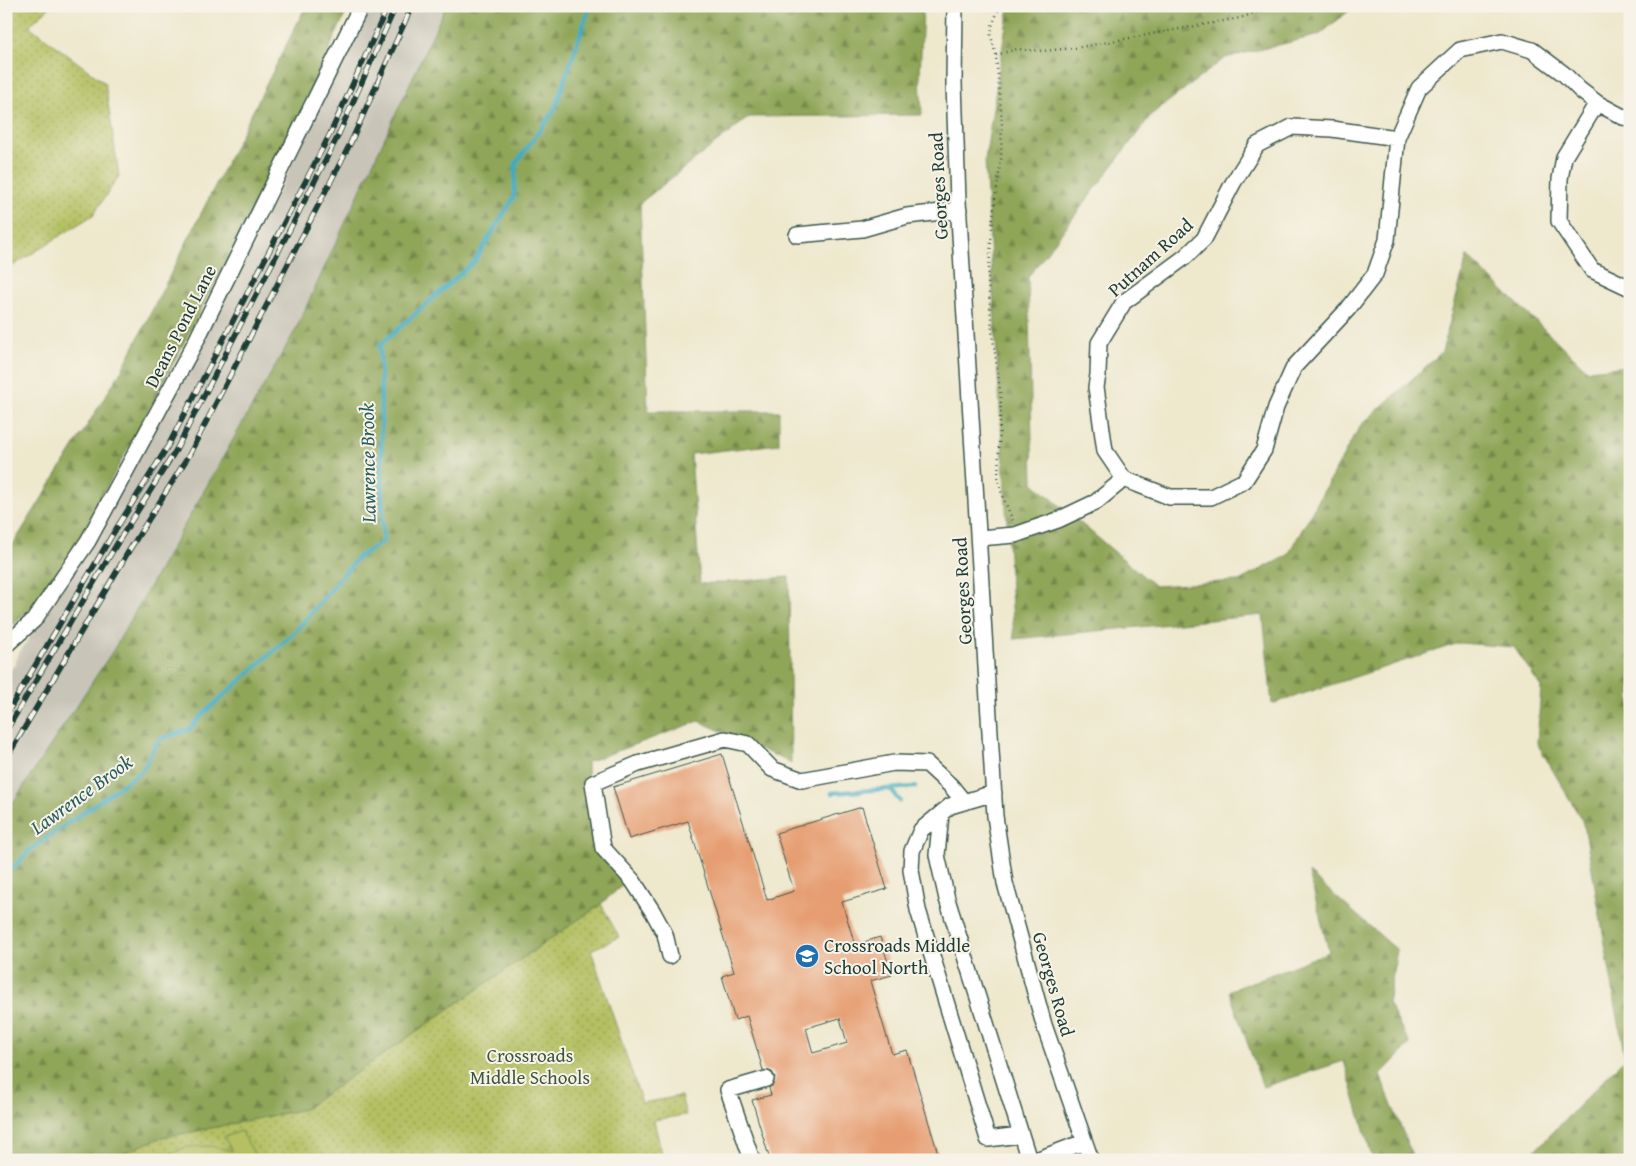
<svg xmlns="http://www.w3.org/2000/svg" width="1636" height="1166" font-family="'Gentium Book Plus',serif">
  <defs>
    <pattern id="grass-dots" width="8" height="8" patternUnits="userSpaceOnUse" patternTransform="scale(1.25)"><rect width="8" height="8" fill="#b4c062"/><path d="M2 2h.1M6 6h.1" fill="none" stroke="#929d52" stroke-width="1.8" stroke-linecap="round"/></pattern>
    <pattern id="forest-firs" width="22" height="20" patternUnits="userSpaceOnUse" patternTransform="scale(1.25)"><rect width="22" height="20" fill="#8fa658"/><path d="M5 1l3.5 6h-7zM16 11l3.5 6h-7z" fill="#74884a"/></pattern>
  </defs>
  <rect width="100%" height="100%" fill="#f7f3e8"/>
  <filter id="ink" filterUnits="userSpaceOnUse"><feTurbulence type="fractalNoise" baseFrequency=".02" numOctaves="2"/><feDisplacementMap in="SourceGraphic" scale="10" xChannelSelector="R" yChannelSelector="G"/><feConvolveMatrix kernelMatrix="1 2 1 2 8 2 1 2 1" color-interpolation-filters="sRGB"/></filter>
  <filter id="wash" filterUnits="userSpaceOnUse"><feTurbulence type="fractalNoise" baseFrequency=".0096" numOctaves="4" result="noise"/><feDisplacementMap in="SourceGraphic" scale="20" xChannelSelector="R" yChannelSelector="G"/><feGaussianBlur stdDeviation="1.12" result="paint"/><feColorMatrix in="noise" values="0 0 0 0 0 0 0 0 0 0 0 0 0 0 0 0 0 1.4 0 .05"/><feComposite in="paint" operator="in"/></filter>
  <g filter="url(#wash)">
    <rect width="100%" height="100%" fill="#eee8cd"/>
    <!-- railway -->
    <path fill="#c8c4b8" d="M 365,6 L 446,6 L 295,331 L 114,649 L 6,813 L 6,673 L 15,665 L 19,653 L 69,579 L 198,344 L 283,183 Z"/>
    <!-- grass -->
    <path fill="url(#grass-dots)" stroke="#6a7e4b" d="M 6,6 L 51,6 L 29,26 L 105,83 L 119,176 L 93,215 L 6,270 Z
      M 601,904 L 619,937 L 591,950 L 642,1103 L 681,1096 L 686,1115 L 654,1120 L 663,1160 L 107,1160 L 157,1139 L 304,1109 Z"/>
    <!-- forest -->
    <path fill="url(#forest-firs)" stroke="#577246" d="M 306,6 L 349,6 L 281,154 L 162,385 L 66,563 L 29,610 L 6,632 L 6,551 L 12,546 L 123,368 Z
      M 446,6 L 923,6 L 920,77 L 922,115 L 749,117 L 640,203 L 648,411 L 779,411 L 779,444 L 691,454 L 700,584 L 789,577 L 791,763 L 699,721 L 587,762 L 588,813 L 626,882 L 601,904 L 304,1109 L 157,1139 L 107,1160 L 6,1160 L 6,813 L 114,649 L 295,331 Z
      M 1009,6 L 1355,6 L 1319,35 L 1225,58 L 1152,114 L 1028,277 L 1033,483 L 1155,586 L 1239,581 L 1288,555 L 1360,426 L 1442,352 L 1467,256 L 1587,370 L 1630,366 L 1630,1160 L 1526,1160 L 1625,1058 L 1584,824 L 1537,743 L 1541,687 L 1514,647 L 1459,643 L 1272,704 L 1263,615 L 1014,639 L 985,160 Z
      M 1309,873 L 1397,950 L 1388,1003 L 1410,1044 L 1380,1075 L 1414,1160 L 1373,1160 L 1344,1061 L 1263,1087 L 1229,991 L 1329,952 Z"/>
    <!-- pitch -->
    <path fill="#b4c062" stroke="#6a7e4b" d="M 241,1131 L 258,1160 L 157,1160 L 186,1147 L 210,1146 L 232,1151 L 224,1137 Z"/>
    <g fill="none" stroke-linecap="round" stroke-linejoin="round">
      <!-- stream -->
      <path stroke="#3faabf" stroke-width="4.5" d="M 890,789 L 900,801
        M 832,793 L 915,787
        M 6,875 L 30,850 L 142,771 L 158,740 L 190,729 L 203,714 L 296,631 L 358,557 L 383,542 L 380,345 L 474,262 L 514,197 L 516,163 L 554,111 L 590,6"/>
    </g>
    <g id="blocks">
      <!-- building -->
      <path fill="#e69d71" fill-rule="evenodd" d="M 722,754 L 767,900 L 794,891 L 776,833 L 862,807 L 887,889 L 842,902 L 855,945 L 880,937 L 892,975 L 870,981 L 892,1054 L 907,1050 L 940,1160 L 770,1160 L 752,1100 L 771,1095 L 769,1088 L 773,1085 L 775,1077 L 772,1072 L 763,1070 L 747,1016 L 735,1020 L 722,976 L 734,972 L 688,821 L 629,839 L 613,787 ZM 840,1018 L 847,1043 L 813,1053 L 806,1028 Z"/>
    </g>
  </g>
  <g filter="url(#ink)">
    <use href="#blocks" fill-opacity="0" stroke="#3e574b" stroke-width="1"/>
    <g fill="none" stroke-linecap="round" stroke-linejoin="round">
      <!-- minor casing -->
      <g stroke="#3e574b" stroke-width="18">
        <path id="minor" d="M 955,6 L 954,83 L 958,201 L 995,816 L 1005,883 L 1044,1025 L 1091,1160
          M 1630,118 L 1623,117 L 1597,103 L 1564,157 L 1560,179 L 1559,221 L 1592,270 L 1630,288
          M 1397,138 L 1387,240 L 1375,274 L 1348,309 L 1294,367 L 1276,407 L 1264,450 L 1244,481 L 1211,497 L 1170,497 L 1124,479 L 1105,451 L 1096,387 L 1098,375 L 1099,343 L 1124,302 L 1185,257 L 1204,239 L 1233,183 L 1257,145 L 1292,127 L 1332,129 L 1397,138 L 1419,88 L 1460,50 L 1502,41 L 1532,50 L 1564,74 L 1580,90 L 1597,103
          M 797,235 L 862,229 L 907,216 L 959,210
          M 979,538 L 1015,535 L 1058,520 L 1096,502 L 1124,479
          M 6,645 L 34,620 L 88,541 L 195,343 L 361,6
          M 994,793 L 950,806 L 921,830 L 912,851 L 911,870 L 918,910 L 988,1139 L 1020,1135
          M 941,814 L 937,855 L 947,899 L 1029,1160
          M 670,956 L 665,934 L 653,912 L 633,881 L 603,848 L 593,783 L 638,764 L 725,739 L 748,744 L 772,769 L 802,780 L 894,763 L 927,764 L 951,786 L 964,802
          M 752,1160 L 728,1090 L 766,1079
          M 1036,1160 L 1084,1142"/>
      </g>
      <!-- path -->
      <path stroke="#3e574b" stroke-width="2.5" stroke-dasharray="1 4" stroke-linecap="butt" d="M 1000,6 L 992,26 L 991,35 L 996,57 L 1002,120 L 1001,159 L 993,216 L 988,281 L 992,331 L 1001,397 L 998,476 L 1000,489 L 1013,521
        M 996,55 L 1017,49 L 1042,51 L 1075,48 L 1240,18 L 1274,6"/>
      <!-- minor -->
      <use href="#minor" stroke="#fff" stroke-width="15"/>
      <!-- rail casing -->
      <g stroke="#1f3d34" stroke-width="5.5">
        <path id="rail" d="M 6,715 L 111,537 L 168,446 L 330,134 L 388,6
          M 6,731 L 118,542 L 176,450 L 337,138 L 396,6
          M 6,759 L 130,549 L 188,457 L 350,144 L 412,6"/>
      </g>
      <!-- rail -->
      <use href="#rail" stroke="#f7f3e8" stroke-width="4" stroke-dasharray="11" stroke-linecap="butt"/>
    </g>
  </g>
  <!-- icons -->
  <defs>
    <g id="school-disc" transform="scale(1.25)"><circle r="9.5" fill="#1f6fb2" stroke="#f7f3e8"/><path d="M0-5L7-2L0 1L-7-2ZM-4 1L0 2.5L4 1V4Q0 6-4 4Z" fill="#fff"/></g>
  </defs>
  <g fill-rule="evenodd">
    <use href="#school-disc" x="807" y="956"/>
  </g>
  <g text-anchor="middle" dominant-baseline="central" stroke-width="4" stroke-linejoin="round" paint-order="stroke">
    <!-- street labels -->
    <g font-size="19" fill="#1f3d34" stroke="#f7f3e8">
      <text transform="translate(938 186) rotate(-93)">Georges Road</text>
      <text transform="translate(1150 257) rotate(-42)">Putnam Road</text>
      <text transform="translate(180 326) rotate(-63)">Deans Pond Lane</text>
      <text transform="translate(962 591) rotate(-93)">Georges Road</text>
      <text transform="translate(1054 984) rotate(74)">Georges Road</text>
    </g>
    <!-- poi labels -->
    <g font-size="19" fill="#1f3d34" stroke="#f7f3e8" text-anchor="start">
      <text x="824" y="945">Crossroads Middle<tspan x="824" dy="22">School North</tspan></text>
    </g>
    <!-- park labels -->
    <g font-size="19" fill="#3d573d" stroke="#f7f3e8">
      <text x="530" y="1055">Crossroads<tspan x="530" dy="22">Middle Schools</tspan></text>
    </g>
    <!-- water labels -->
    <g font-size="20" font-style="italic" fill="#295e5e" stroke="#f7f3e8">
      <text transform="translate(367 463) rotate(-91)">Lawrence Brook</text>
      <text transform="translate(81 794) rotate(-36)">Lawrence Brook</text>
    </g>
  </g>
  <!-- margin -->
  <rect width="1636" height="1166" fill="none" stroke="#f7f3e8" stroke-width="25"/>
</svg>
